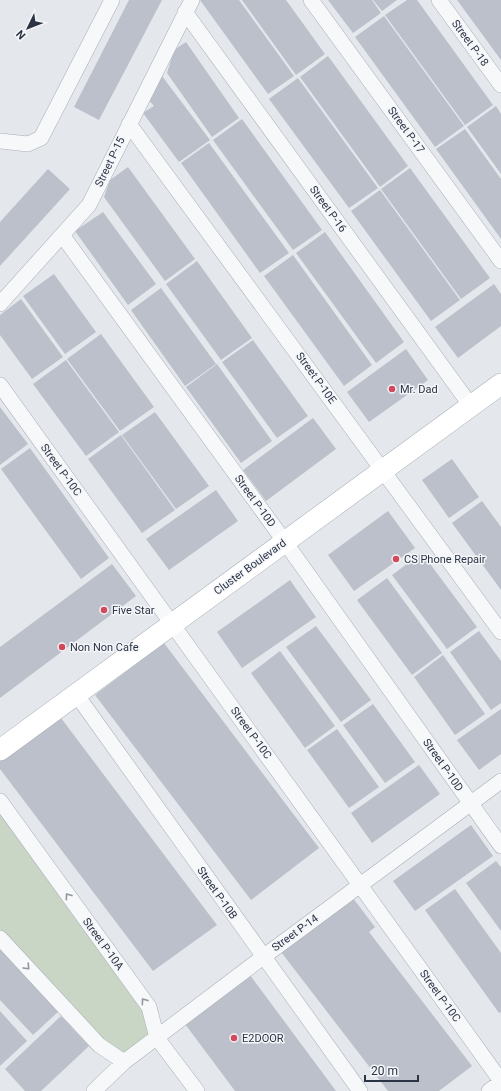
<svg xmlns="http://www.w3.org/2000/svg" width="501" height="1091" font-family="Roboto,sans-serif">
  <rect width="100%" height="100%" fill="#e4e7ec"/>
  <!-- garden -->
  <path fill="#c9d6c5" d="M 0,801 L 149,1007 L 157,1038 L 124,1062 L 0,938 Z"/>
  <!-- building -->
  <path fill="#bbc0ca" d="M 129,0 L 162,0 L 99,120 L 74,107 Z
    M 200,0 L 239,0 L 294,76 L 268,94 Z
    M 242,0 L 286,0 L 325,54 L 296,75 Z
    M 328,0 L 372,0 L 381,13 L 353,33 Z
    M 373,0 L 397,0 L 382,11 Z
    M 407,0 L 417,0 L 493,105 L 465,125 L 385,15 Z
    M 457,0 L 501,0 L 501,60 Z
    M 384,16 L 464,126 L 435,147 L 355,37 Z
    M 186,42 L 239,118 L 212,137 L 167,73 L 174,50 Z
    M 328,56 L 408,166 L 380,187 L 300,77 Z
    M 162,76 L 210,140 L 179,162 L 143,113 L 154,106 L 147,98 L 155,92 L 154,90 Z
    M 298,78 L 378,188 L 349,208 L 269,99 Z
    M 496,106 L 501,114 L 501,174 L 467,127 Z
    M 242,119 L 322,230 L 293,250 L 213,140 Z
    M 465,129 L 501,179 L 501,239 L 436,149 Z
    M 209,143 L 289,253 L 260,273 L 181,163 Z
    M 128,167 L 195,259 L 165,281 L 104,197 L 110,180 Z
    M 410,168 L 490,278 L 461,299 L 381,189 Z
    M 48,169 L 70,189 L 0,266 L 0,222 Z
    M 380,190 L 460,300 L 431,321 L 351,211 Z
    M 103,212 L 156,284 L 128,305 L 75,231 Z
    M 325,232 L 404,342 L 376,363 L 296,253 Z
    M 293,255 L 372,365 L 344,386 L 264,276 Z
    M 197,261 L 252,338 L 221,360 L 166,284 Z
    M 54,274 L 96,332 L 65,354 L 23,296 Z
    M 494,284 L 501,294 L 501,326 L 458,358 L 435,327 Z
    M 161,288 L 216,364 L 185,386 L 131,310 Z
    M 21,299 L 63,357 L 32,379 L 0,335 L 0,315 Z
    M 101,334 L 154,407 L 120,431 L 67,359 Z
    M 253,340 L 308,416 L 277,438 L 222,362 Z
    M 406,349 L 428,380 L 369,422 L 347,392 Z
    M 66,360 L 119,432 L 86,456 L 33,384 Z
    M 217,364 L 272,441 L 241,463 L 186,387 Z
    M 0,407 L 28,444 L 0,465 Z
    M 155,412 L 209,486 L 176,509 L 122,435 Z
    M 313,418 L 336,449 L 266,501 L 243,470 Z
    M 121,435 L 175,510 L 142,533 L 88,459 Z
    M 30,448 L 109,558 L 81,579 L 1,469 Z
    M 452,459 L 479,497 L 449,518 L 422,480 Z
    M 216,490 L 238,521 L 169,570 L 146,539 Z
    M 482,501 L 501,527 L 501,590 L 452,523 Z
    M 388,511 L 415,548 L 354,591 L 328,555 Z
    M 422,553 L 477,627 L 447,649 L 392,575 Z
    M 112,564 L 136,596 L 0,698 L 0,647 Z
    M 387,578 L 442,653 L 412,675 L 357,600 Z
    M 290,580 L 316,617 L 242,668 L 217,632 Z
    M 316,626 L 371,700 L 341,722 L 286,647 Z
    M 479,631 L 501,661 L 501,703 L 491,710 L 450,652 Z
    M 164,643 L 319,848 L 251,900 L 95,695 Z
    M 280,651 L 335,726 L 305,748 L 251,673 Z
    M 443,655 L 485,714 L 455,735 L 414,677 Z
    M 373,704 L 415,762 L 385,783 L 343,725 Z
    M 501,709 L 501,754 L 479,770 L 457,740 Z
    M 58,714 L 217,925 L 153,971 L 0,769 L 0,758 Z
    M 337,729 L 379,787 L 349,808 L 307,750 Z
    M 419,765 L 440,794 L 372,843 L 351,813 Z
    M 471,825 L 493,856 L 415,911 L 393,881 Z
    M 496,861 L 501,867 L 501,931 L 466,883 Z
    M 455,889 L 501,953 L 501,1012 L 499,1013 L 425,910 Z
    M 349,893 L 375,927 L 369,932 L 472,1066 L 439,1091 L 388,1091 L 278,948 Z
    M 0,947 L 59,1011 L 33,1035 L 0,1000 Z
    M 247,971 L 336,1091 L 235,1091 L 182,1020 Z
    M 0,1011 L 27,1041 L 0,1066 Z
    M 61,1016 L 89,1046 L 41,1091 L 25,1091 L 5,1069 Z"/>
  <g fill="none" stroke-linecap="round" stroke-linejoin="round">
    <!-- street casing -->
    <g stroke="#a9aeb7" stroke-width="16">
      <path id="street" d="M 311,0 L 501,261
        M 439,0 L 501,85
        M 185,12 L 471,406
        M 129,124 L 501,632
        M 0,141 L 28,144 L 41,138 L 112,0
        M 62,235 L 285,542 L 501,846
        M 0,304 L 89,205 L 192,0
        M 0,385 L 501,1081
        M 76,694 L 360,1091
        M 0,801 L 149,1007 L 157,1038 L 197,1091
        M 0,938 L 99,1045 L 124,1062
        M 94,1091 L 124,1062 L 263,957 L 501,781
        M 489,1091 L 501,1082"/>
    </g>
    <!-- secondary casing -->
    <g stroke="#a9aeb7" stroke-width="22">
      <path id="secondary" d="M 0,750 L 501,384"/>
    </g>
    <!-- street -->
    <use href="#street" stroke="#f7f8fa" stroke-width="15"/>
    <!-- secondary -->
    <use href="#secondary" stroke="#fff" stroke-width="21"/>
  </g>
  <!-- one-way arrows -->
  <defs><path id="oneway-chevron" d="M-2-3.5L2.5 0L-2 3.5" fill="none" stroke-width="1.6" stroke-linecap="round" stroke-linejoin="round"/></defs>
  <g stroke="#9196a0">
    <use href="#oneway-chevron" transform="translate(68 896) rotate(-126)"/>
    <use href="#oneway-chevron" transform="translate(27 967) rotate(47)"/>
    <use href="#oneway-chevron" transform="translate(144 1001) rotate(-126)"/>
  </g>
  <!-- markers -->
  <g fill="#d1495b" stroke="#f4f6f9" stroke-width="1.5">
    <circle cx="392" cy="389" r="4"/>
    <circle cx="396" cy="559" r="4"/>
    <circle cx="104" cy="610" r="4"/>
    <circle cx="62" cy="647" r="4"/>
    <circle cx="234" cy="1038" r="4"/>
  </g>
  <g text-anchor="middle" dominant-baseline="central" stroke-width="3" stroke-linejoin="round" paint-order="stroke">
    <!-- street labels -->
    <g font-size="11" fill="#2b3445" stroke="#f4f6f9">
      <text transform="translate(470 43) rotate(54)">Street P-18</text>
      <text transform="translate(406 130) rotate(54)">Street P-17</text>
      <text transform="translate(110 162) rotate(-64)">Street P-15</text>
      <text transform="translate(328 209) rotate(54)">Street P-16</text>
      <text transform="translate(316 378) rotate(54)">Street P-10E</text>
      <text transform="translate(61 470) rotate(54)">Street P-10C</text>
      <text transform="translate(255 501) rotate(54)">Street P-10D</text>
      <text transform="translate(250 567) rotate(-36)">Cluster Boulevard</text>
      <text transform="translate(251 733) rotate(54)">Street P-10C</text>
      <text transform="translate(443 765) rotate(55)">Street P-10D</text>
      <text transform="translate(217 893) rotate(55)">Street P-10B</text>
      <text transform="translate(295 933) rotate(-36)">Street P-14</text>
      <text transform="translate(103 944) rotate(54)">Street P-10A</text>
      <text transform="translate(440 996) rotate(54)">Street P-10C</text>
    </g>
    <!-- poi labels -->
    <g font-size="11" fill="#2b3445" stroke="#f4f6f9" text-anchor="start">
      <text x="400" y="389">Mr. Dad</text>
      <text x="404" y="559">CS Phone Repair</text>
      <text x="112" y="610">Five Star</text>
      <text x="70" y="647">Non Non Cafe</text>
      <text x="242" y="1038">E2DOOR</text>
    </g>
  </g>
  <!-- north arrow -->
  <g transform="translate(28 28) rotate(227)" stroke="#f4f6f9" stroke-width="3" paint-order="stroke">
  <path d="M0-3L7 15L0 10L-7 15Z" fill="#2b3445"/>
  <text y="-6" font-size="11" font-weight="bold" text-anchor="middle" fill="#2b3445">N</text>
  </g>
  <!-- scale -->
  <path d="M365 1075v6h53v-6" fill="none" stroke="#2b3445" stroke-width="2"/>
  <text x="371" y="1075" font-size="12" fill="#2b3445" stroke="#f4f6f9" stroke-width="3" paint-order="stroke">20 m</text>
</svg>
